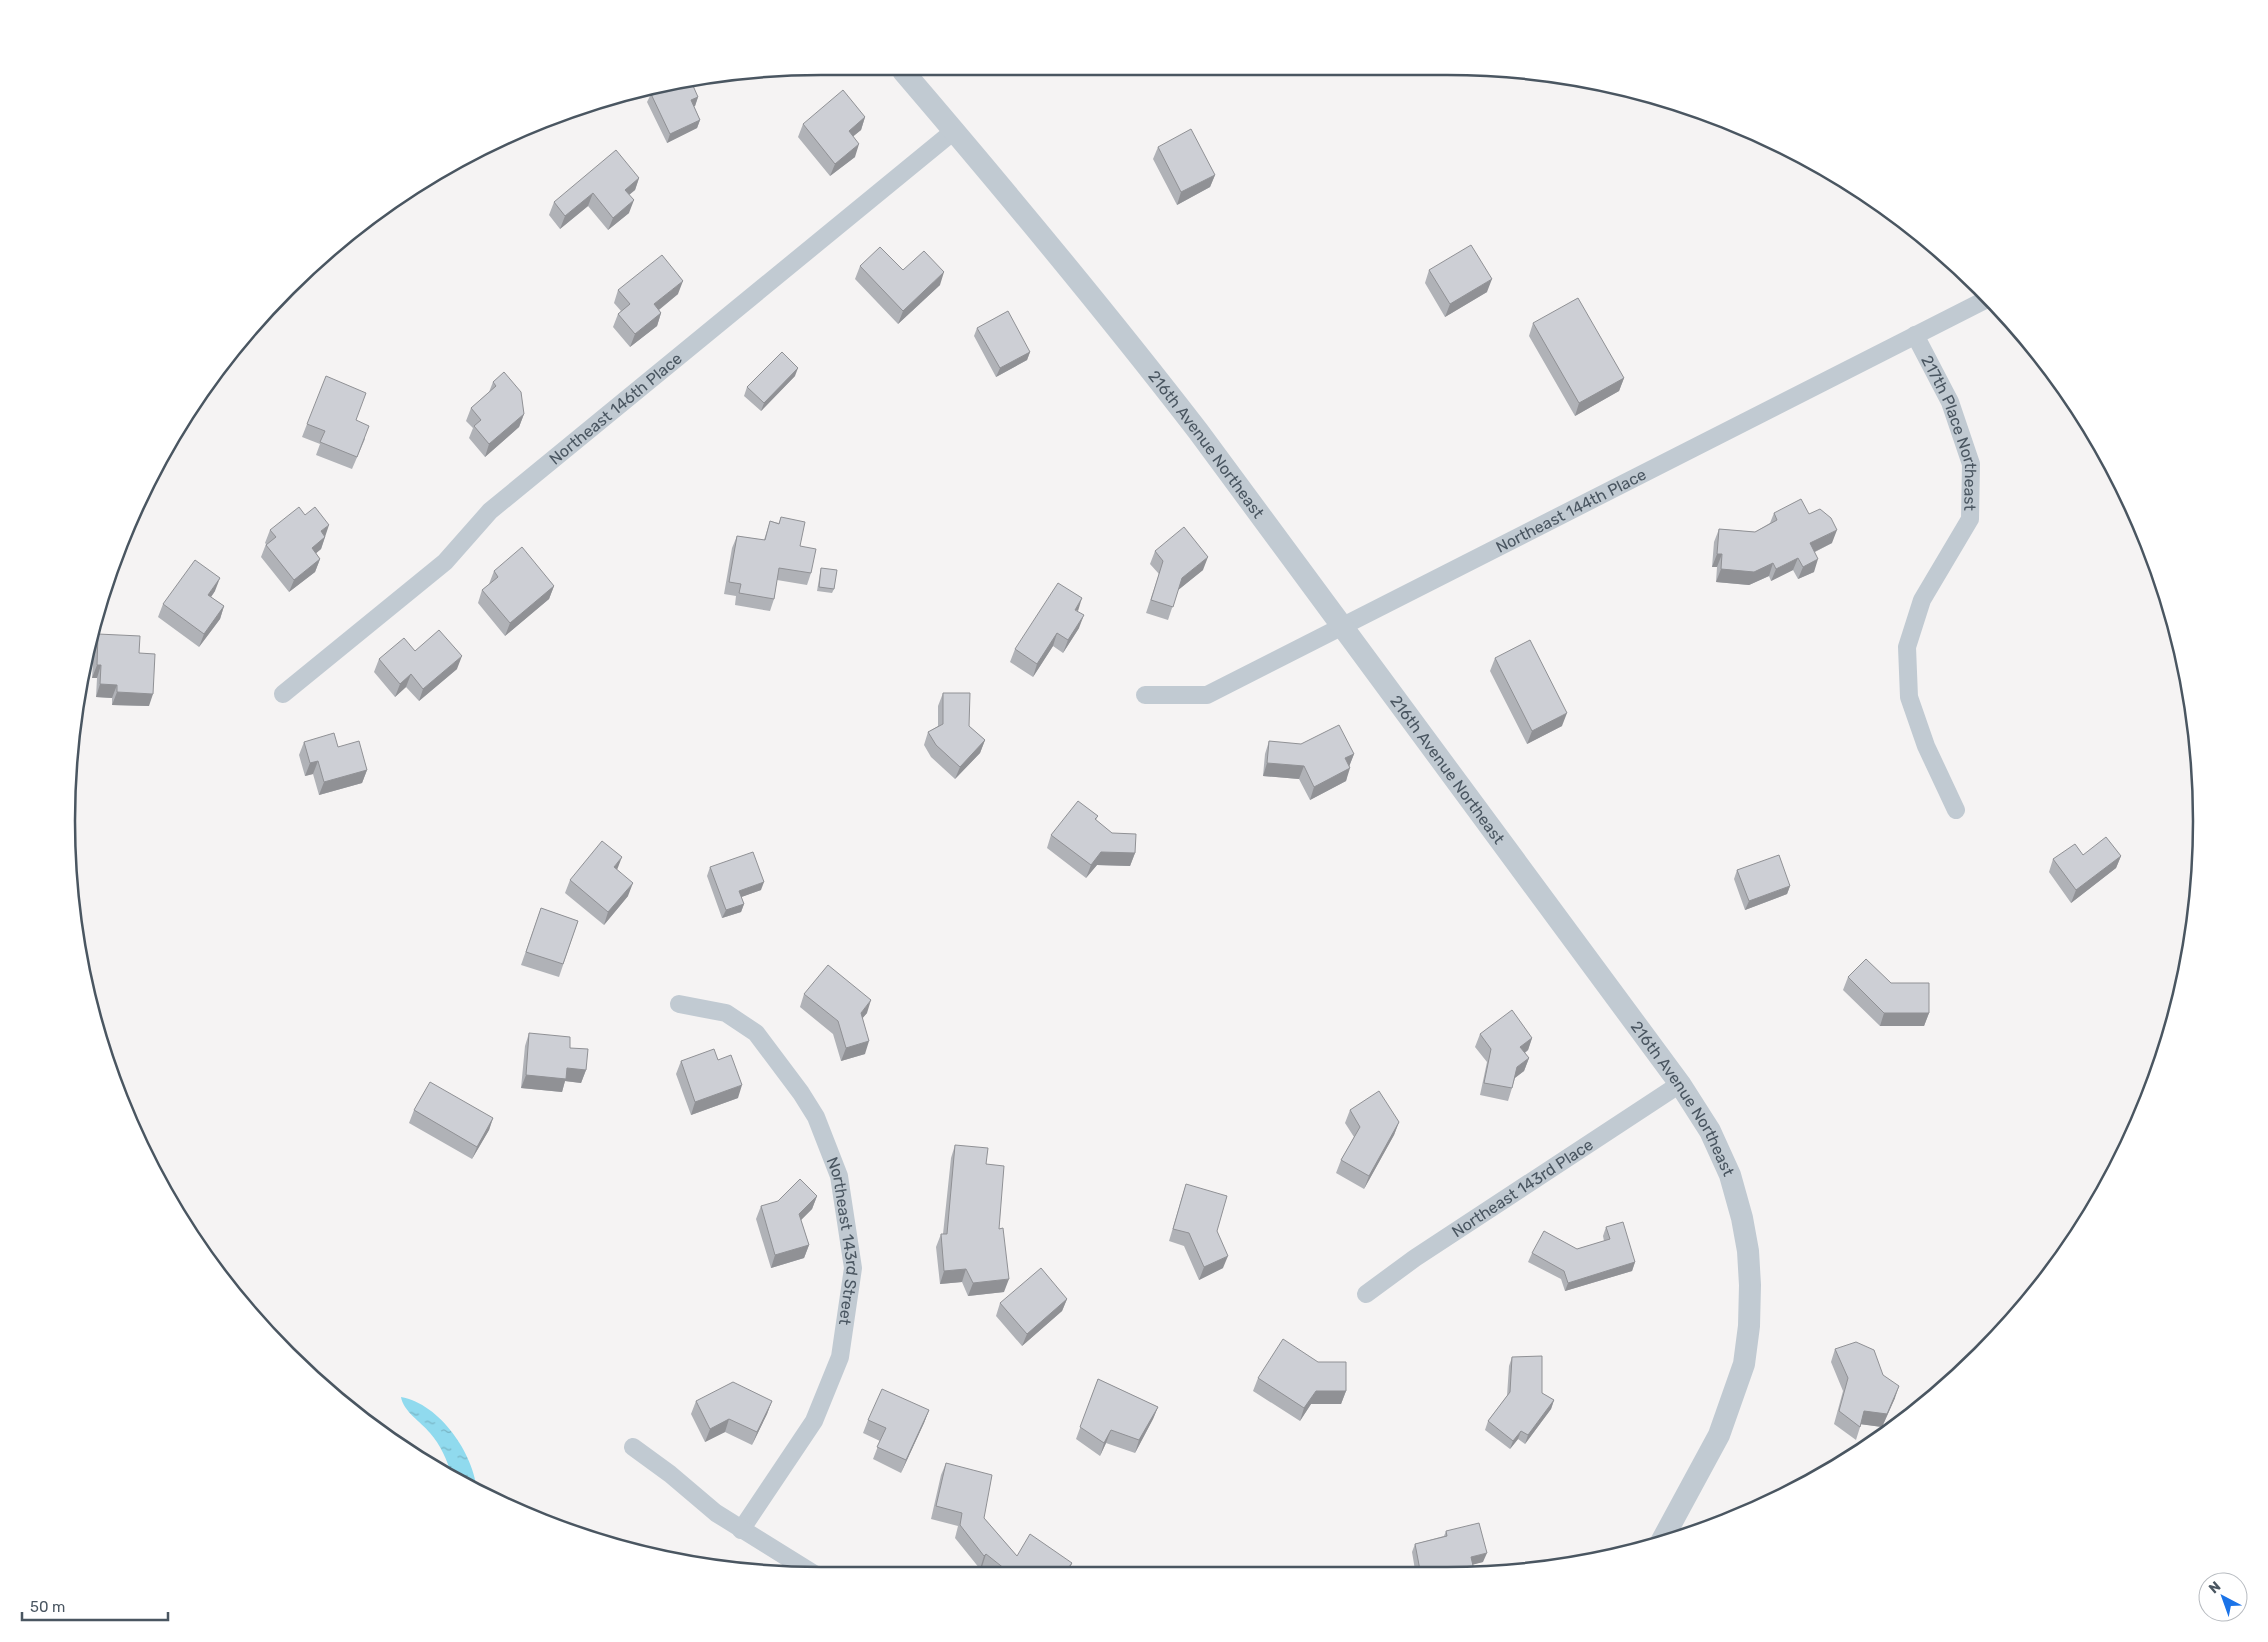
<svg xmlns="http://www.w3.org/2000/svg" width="2268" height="1642" font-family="Rubik,sans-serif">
  <defs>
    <pattern id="water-ripples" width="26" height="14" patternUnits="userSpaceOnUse" patternTransform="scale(1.25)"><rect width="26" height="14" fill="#90daee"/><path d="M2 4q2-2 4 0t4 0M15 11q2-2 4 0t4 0" fill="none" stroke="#78b4c4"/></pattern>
  </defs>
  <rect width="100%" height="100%" fill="#f5f3f3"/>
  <!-- water -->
  <path fill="url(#water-ripples)" d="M 401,1397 C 440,1404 474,1454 477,1491 L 451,1475 C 448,1461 440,1444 430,1433 C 421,1422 403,1411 401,1397 Z"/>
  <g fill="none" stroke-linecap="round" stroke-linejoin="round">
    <!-- minor -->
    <g stroke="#c1cad2" stroke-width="18">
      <path id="s1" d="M 1915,335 L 1950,402 L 1971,464 L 1970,519 L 1922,600 L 1907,647 L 1909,697 L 1926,746 L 1956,810"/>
      <path id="s2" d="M 283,694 L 445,562 L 490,511 L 955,130"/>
      <path id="s3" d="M 1145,695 L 1207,695 L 1989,298"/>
      <path id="s4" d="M 679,1004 L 726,1013 L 756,1033 L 801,1093 L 816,1117 L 839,1176 L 853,1268 L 840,1357 L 814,1421 L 741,1530"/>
      <path id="s5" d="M 1366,1294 L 1415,1258 L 1680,1084"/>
      <path d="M 633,1447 L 670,1474 L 716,1513 L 814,1574"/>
    </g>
    <!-- tertiary -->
    <path stroke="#c1cad2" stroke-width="22" id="s6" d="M 903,71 C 1004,189 1103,308 1198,431 L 1680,1084 L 1710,1131 L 1730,1175 L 1742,1218 L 1748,1251 L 1750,1285 L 1749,1326 L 1744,1364 L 1719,1435 L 1660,1544"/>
  </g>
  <!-- wall -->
  <path fill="#b0b2b7" d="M 651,94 L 698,97 L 695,106 L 694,106 L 700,120 L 697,128 L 667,143 L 647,102 Z
    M 865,117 L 861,130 L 853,136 L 855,157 L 830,176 L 798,137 L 803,124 Z
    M 1158,147 L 1215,175 L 1210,187 L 1177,205 L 1153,159 Z
    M 639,178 L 635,190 L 629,195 L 629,213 L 608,230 L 588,206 L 560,229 L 549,215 L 554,202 Z
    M 860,266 L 903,270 L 940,285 L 898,324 L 855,279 Z
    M 1429,270 L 1487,292 L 1445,317 L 1425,283 Z
    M 618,290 L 678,294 L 659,310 L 661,313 L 657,326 L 630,347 L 613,327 L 618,314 L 621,311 L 614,303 Z
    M 1533,323 L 1624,378 L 1619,391 L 1575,416 L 1529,336 Z
    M 977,328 L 1030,352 L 1027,360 L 996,377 L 974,336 Z
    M 795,376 L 761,411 L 744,396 L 747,387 Z
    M 493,382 L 524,414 L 519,427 L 485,457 L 469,438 L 473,428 L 466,421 L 471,408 L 489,392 Z
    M 356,420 L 365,439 L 352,469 L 316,455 L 320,444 L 302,437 L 307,424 Z
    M 1774,513 L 1809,514 L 1832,543 L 1815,552 L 1814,572 L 1798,579 L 1793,570 L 1771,581 L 1769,576 L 1749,585 L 1716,582 L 1717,567 L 1712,567 L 1714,542 L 1719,529 L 1755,532 L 1770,523 Z
    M 305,515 L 325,537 L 321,549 L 316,553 L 320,559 L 315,572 L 289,592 L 261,557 L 266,544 L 265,543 L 270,530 Z
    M 781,517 L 800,546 L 811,573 L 807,585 L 777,580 L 774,599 L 770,611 L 735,605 L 736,596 L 724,594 L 732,548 L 737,536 L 764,540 L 770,521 L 779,523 Z
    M 1155,551 L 1203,570 L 1178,590 L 1168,620 L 1146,613 L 1159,574 L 1150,564 Z
    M 821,568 L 834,589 L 832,593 L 817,591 L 820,573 Z
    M 494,571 L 554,586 L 549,599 L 505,636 L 478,603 L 482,590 L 489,584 Z
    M 215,591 L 211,597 L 224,606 L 220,619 L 199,647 L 158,617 L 163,604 Z
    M 1078,611 L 1079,628 L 1063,653 L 1053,646 L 1033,677 L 1010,662 L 1015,649 Z
    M 98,634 L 139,653 L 149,706 L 112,705 L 112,698 L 96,697 L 97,678 L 92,678 L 94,647 Z
    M 415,651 L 457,669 L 419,701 L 406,687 L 395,697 L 374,672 L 379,659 Z
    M 1495,658 L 1562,726 L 1527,744 L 1490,671 Z
    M 943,693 L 969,726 L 985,740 L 980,753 L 955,779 L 931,757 L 924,745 L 928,732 L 938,726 L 938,706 Z
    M 1269,741 L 1354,754 L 1349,766 L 1346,781 L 1310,800 L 1299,779 L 1263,776 L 1265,754 Z
    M 304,742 L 338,747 L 367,770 L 362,783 L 319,795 L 313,774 L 305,776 L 299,755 Z
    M 1098,816 L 1096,820 L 1135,853 L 1130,866 L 1097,865 L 1086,878 L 1047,848 L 1051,835 Z
    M 2083,855 L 2121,856 L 2116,868 L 2071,903 L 2049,872 L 2053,859 Z
    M 710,867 L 761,890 L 741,897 L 744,904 L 741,912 L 722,918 L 707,876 Z
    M 617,870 L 628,896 L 604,925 L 565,893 L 570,880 Z
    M 1737,870 L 1790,886 L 1787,894 L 1745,910 L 1734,879 Z
    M 541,908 L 578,921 L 559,977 L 521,965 Z
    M 1848,977 L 1891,983 L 1929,1013 L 1924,1026 L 1880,1026 L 1843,990 Z
    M 804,994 L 867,1013 L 862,1018 L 865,1054 L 841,1061 L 833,1034 L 800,1007 Z
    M 529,1033 L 570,1048 L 586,1070 L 581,1083 L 565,1081 L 562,1092 L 521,1088 L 525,1046 Z
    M 1480,1034 L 1532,1038 L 1528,1050 L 1525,1053 L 1529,1058 L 1524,1071 L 1515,1078 L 1512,1088 L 1508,1101 L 1480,1095 L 1487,1062 L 1475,1047 Z
    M 718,1060 L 738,1098 L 691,1115 L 676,1074 L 681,1061 Z
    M 414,1110 L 493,1118 L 489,1130 L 472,1159 L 409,1123 Z
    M 1350,1110 L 1399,1122 L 1394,1135 L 1364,1189 L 1336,1173 L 1341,1160 L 1354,1137 L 1345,1123 Z
    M 955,1145 L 986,1164 L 999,1229 L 1004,1292 L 968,1296 L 962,1282 L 940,1284 L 936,1247 L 941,1234 L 943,1234 L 951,1158 Z
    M 1186,1184 L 1223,1268 L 1199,1280 L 1184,1246 L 1169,1241 L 1182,1197 Z
    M 817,1196 L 812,1209 L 801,1220 L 809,1245 L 804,1258 L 771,1268 L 756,1219 L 761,1206 Z
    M 1606,1227 L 1635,1262 L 1632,1271 L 1565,1291 L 1561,1279 L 1528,1262 L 1532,1253 L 1577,1249 L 1604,1241 L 1603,1236 Z
    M 1067,1299 L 1062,1311 L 1022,1346 L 996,1316 L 1000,1303 Z
    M 1835,1349 L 1883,1375 L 1895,1398 L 1882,1427 L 1861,1424 L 1856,1440 L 1834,1424 L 1843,1391 L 1831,1362 Z
    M 1512,1357 L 1542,1393 L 1554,1400 L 1551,1409 L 1525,1444 L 1518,1439 L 1510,1449 L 1485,1430 L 1488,1421 L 1507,1396 L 1509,1366 Z
    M 1318,1362 L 1346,1391 L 1341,1404 L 1311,1404 L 1300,1421 L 1253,1391 L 1258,1378 Z
    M 1098,1379 L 1158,1407 L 1153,1419 L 1135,1453 L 1106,1443 L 1100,1456 L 1076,1439 Z
    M 696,1401 L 772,1401 L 767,1414 L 752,1445 L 725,1432 L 705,1442 L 691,1414 Z
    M 929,1410 L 924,1423 L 901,1473 L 873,1459 L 880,1441 L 863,1433 L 868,1420 Z
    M 946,1463 L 984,1518 L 1017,1556 L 1072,1563 L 1068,1572 L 989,1573 L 982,1567 L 980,1569 L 955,1538 L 958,1526 L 931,1519 L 941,1475 Z
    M 1446,1531 L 1483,1562 L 1473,1564 L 1474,1570 L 1415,1570 L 1412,1552 L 1415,1544 L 1444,1536 Z"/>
  <!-- shaded-wall -->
  <path fill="#909195" d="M 698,97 L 695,106 L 688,109 L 691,100 Z
    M 865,117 L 861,130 L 844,144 L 849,131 Z
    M 700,120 L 697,128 L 667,143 L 670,134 Z
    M 859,144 L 855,157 L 830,176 L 835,164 Z
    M 1215,175 L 1210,187 L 1177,205 L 1181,192 Z
    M 639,178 L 635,190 L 620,202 L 625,190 Z
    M 593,193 L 588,206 L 560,229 L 565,216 Z
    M 634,200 L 629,213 L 608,230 L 613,218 Z
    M 944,272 L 940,285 L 898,324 L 903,311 Z
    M 1492,279 L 1487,292 L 1445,317 L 1450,304 Z
    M 683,281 L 678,294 L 650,317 L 654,304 Z
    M 661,313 L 657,326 L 630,347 L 635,334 Z
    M 1030,352 L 1027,360 L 996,377 L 1000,368 Z
    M 798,368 L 795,376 L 761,411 L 764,403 Z
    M 1624,378 L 1619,391 L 1575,416 L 1579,403 Z
    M 524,414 L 519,427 L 485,457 L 489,444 Z
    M 329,525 L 321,549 L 307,561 L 312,548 L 321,531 Z
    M 1837,530 L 1832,543 L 1806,556 L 1810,543 Z
    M 1717,554 L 1722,554 L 1717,567 L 1712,567 Z
    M 1208,557 L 1203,570 L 1177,591 L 1182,578 Z
    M 1798,558 L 1793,570 L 1771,581 L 1776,569 Z
    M 320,559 L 315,572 L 289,592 L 294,580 Z
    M 1818,559 L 1814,572 L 1798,579 L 1803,567 Z
    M 1773,563 L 1769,576 L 1749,585 L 1716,582 L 1721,569 Z
    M 220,578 L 215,591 L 204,607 L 208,595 Z
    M 554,586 L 549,599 L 505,636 L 510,623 Z
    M 1082,598 L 1078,611 L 1075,610 Z
    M 224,606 L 220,619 L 199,647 L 204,634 Z
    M 1084,615 L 1079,628 L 1063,653 L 1068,640 Z
    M 1057,633 L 1053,646 L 1033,677 L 1037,664 Z
    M 462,656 L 457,669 L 419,701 L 423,689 Z
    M 97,665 L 101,665 L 97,678 L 92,678 Z
    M 411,674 L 406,687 L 395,697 L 400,684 Z
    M 100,684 L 117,685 L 112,698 L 96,697 Z
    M 117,692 L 153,694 L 149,706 L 112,705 Z
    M 1567,713 L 1562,726 L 1527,744 L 1532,731 Z
    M 985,740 L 980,753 L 955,779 L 960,767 Z
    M 1354,754 L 1349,767 L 1345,758 Z
    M 318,761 L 313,774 L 305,776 L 310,763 Z
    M 1267,763 L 1304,766 L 1299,779 L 1263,776 Z
    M 1350,768 L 1346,781 L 1310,800 L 1314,787 Z
    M 367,770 L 362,783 L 319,795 L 324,782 Z
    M 1101,852 L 1135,853 L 1130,866 L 1097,865 L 1086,878 L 1091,865 Z
    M 2121,856 L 2116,868 L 2071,903 L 2076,890 Z
    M 622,857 L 617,870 L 614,867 Z
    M 764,882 L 761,890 L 736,899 L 739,891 Z
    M 633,883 L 628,896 L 604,925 L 608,912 Z
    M 1790,886 L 1787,894 L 1745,910 L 1749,901 Z
    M 744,904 L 741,912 L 722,918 L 726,910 Z
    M 871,1000 L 867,1013 L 856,1026 L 861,1013 Z
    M 1884,1013 L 1929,1013 L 1924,1026 L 1880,1026 Z
    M 1532,1038 L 1528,1050 L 1515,1060 L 1520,1047 Z
    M 869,1041 L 865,1054 L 841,1061 L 846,1048 Z
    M 1529,1058 L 1524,1071 L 1512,1080 L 1517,1067 Z
    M 567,1068 L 586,1070 L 581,1083 L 565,1081 L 562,1092 L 521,1088 L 526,1075 Z
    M 742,1085 L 738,1098 L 691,1115 L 695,1102 Z
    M 493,1118 L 489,1130 L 472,1159 L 477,1147 Z
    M 1399,1122 L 1394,1135 L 1364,1189 L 1369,1176 Z
    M 817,1196 L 812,1209 L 794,1227 L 799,1214 Z
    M 809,1245 L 804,1258 L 771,1268 L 775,1255 Z
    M 1228,1256 L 1223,1268 L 1199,1280 L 1204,1267 Z
    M 1635,1262 L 1632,1271 L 1565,1291 L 1568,1283 Z
    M 966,1269 L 962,1282 L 940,1284 L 944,1271 Z
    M 1009,1279 L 1004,1292 L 968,1296 L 973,1283 Z
    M 1067,1299 L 1062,1311 L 1022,1346 L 1027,1334 Z
    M 1899,1386 L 1895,1398 L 1882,1427 L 1859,1424 L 1864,1411 Z
    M 1316,1391 L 1346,1391 L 1341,1404 L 1311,1404 L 1300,1421 L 1304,1408 Z
    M 1554,1400 L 1551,1409 L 1525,1444 L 1528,1435 Z
    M 772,1401 L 767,1414 L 752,1445 L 757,1432 Z
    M 1158,1407 L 1153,1419 L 1135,1453 L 1139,1440 Z
    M 929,1410 L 924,1423 L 901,1473 L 906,1460 Z
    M 729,1419 L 725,1432 L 705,1442 L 710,1429 Z
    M 1111,1430 L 1106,1443 L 1100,1456 L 1104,1443 Z
    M 1521,1431 L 1518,1439 L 1510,1449 L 1513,1441 Z
    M 1487,1553 L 1483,1562 L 1468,1566 L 1471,1557 Z
    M 986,1554 L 982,1567 L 980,1569 L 984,1556 Z
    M 1072,1563 L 1068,1572 L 1065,1572 Z"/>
  <!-- building -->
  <path fill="#cdcfd5" stroke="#909195" d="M 690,79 L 698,97 L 691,100 L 700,120 L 670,134 L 651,94 L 674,82 Z
    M 843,90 L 865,117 L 849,131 L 859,144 L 835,164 L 803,124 Z
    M 1191,129 L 1215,175 L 1181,192 L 1158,147 Z
    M 616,150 L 639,178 L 625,190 L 634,200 L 613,218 L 593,193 L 565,216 L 554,202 Z
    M 1471,245 L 1492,279 L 1450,304 L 1429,270 Z
    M 880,247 L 903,270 L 924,251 L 944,272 L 903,311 L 860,266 Z
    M 662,255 L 683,281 L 654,304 L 661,313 L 635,334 L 618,314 L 630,304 L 618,290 Z
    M 1578,298 L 1624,378 L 1579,403 L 1533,323 Z
    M 1008,311 L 1030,352 L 1000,368 L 977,328 Z
    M 782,352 L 798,368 L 764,403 L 747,387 Z
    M 504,372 L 521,392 L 524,414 L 489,444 L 474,426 L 481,420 L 471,408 L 496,386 L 493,382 Z
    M 326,376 L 366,393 L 356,420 L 369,426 L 357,457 L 320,442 L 325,431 L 307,424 Z
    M 1801,499 L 1809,514 L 1820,509 L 1831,518 L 1837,530 L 1810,543 L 1818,559 L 1803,567 L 1798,558 L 1776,569 L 1773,563 L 1754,572 L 1721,569 L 1722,554 L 1717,554 L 1719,529 L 1755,532 L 1777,520 L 1774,513 Z
    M 299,507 L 305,515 L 315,507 L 329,525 L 321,531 L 325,537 L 312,548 L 320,559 L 294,580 L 266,545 L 276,537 L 270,530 Z
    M 781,517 L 805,522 L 800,546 L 816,549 L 811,573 L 779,568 L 774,599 L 739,593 L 741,584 L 729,582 L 737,536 L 765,540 L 770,521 L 779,524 Z
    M 1184,527 L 1208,557 L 1182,578 L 1173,607 L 1151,600 L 1163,561 L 1155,551 Z
    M 522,547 L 554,586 L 510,623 L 482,590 L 498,577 L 494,571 Z
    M 195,560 L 220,578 L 208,595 L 224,606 L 204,634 L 163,604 Z
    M 821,568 L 837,570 L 834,589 L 819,587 Z
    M 1058,583 L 1082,598 L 1075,610 L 1084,615 L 1068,640 L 1057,633 L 1037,664 L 1015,649 Z
    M 439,630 L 462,656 L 423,689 L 411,674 L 400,684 L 379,659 L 404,638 L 415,651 Z
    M 98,634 L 140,636 L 139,653 L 155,654 L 153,694 L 117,692 L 117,685 L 100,684 L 101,665 L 97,665 Z
    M 1530,640 L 1567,713 L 1532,731 L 1495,658 Z
    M 943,693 L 970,693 L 969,726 L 985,740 L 960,767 L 936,745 L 928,732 L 943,724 Z
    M 1339,725 L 1354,754 L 1345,758 L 1350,768 L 1314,787 L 1304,766 L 1267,763 L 1269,741 L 1301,744 Z
    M 334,733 L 338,747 L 359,741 L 367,770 L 324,782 L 318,761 L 310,763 L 304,742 Z
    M 1078,801 L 1098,816 L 1095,819 L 1112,833 L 1136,834 L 1135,853 L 1101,852 L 1091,865 L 1051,835 Z
    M 2106,837 L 2121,856 L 2076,890 L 2053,859 L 2075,844 L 2083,855 Z
    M 602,841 L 622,857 L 614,867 L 633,883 L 608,912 L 570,880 Z
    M 753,852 L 764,882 L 739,891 L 744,904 L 726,910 L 710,867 Z
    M 1779,855 L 1790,886 L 1749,901 L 1737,870 Z
    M 541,908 L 578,921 L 563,964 L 526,952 Z
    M 1866,959 L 1891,983 L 1929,983 L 1929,1013 L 1884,1013 L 1848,977 Z
    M 828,965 L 871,1000 L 861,1013 L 869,1041 L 846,1048 L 838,1021 L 804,994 Z
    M 1512,1010 L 1532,1038 L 1520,1047 L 1529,1058 L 1517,1067 L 1512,1088 L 1484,1083 L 1491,1049 L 1480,1034 Z
    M 529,1033 L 570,1037 L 570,1048 L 588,1049 L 586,1070 L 567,1068 L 566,1079 L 526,1075 Z
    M 714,1049 L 718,1060 L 731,1055 L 742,1085 L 695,1102 L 681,1061 Z
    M 430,1082 L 493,1118 L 477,1147 L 414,1110 Z
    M 1379,1091 L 1399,1122 L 1369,1176 L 1341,1160 L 1360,1127 L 1350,1110 Z
    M 955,1145 L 988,1148 L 986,1164 L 1004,1166 L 999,1229 L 1003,1228 L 1009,1279 L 973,1283 L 966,1269 L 944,1271 L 941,1234 L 947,1234 Z
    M 800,1179 L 817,1196 L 799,1214 L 809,1245 L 775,1255 L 761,1206 L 778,1201 Z
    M 1186,1184 L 1227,1196 L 1217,1231 L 1228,1256 L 1204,1267 L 1189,1233 L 1173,1229 Z
    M 1623,1222 L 1635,1262 L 1568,1283 L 1564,1271 L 1532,1253 L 1544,1231 L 1577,1249 L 1610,1239 L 1606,1227 Z
    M 1041,1268 L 1067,1299 L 1027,1334 L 1000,1303 Z
    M 1283,1339 L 1318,1362 L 1346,1362 L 1346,1391 L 1316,1391 L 1304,1408 L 1258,1378 Z
    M 1856,1342 L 1874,1350 L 1883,1375 L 1899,1386 L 1887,1414 L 1864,1411 L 1860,1427 L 1839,1411 L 1848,1378 L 1835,1349 Z
    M 1542,1356 L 1542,1393 L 1554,1400 L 1528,1435 L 1521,1431 L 1513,1441 L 1488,1421 L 1510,1392 L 1512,1357 Z
    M 1098,1379 L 1158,1407 L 1139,1440 L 1111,1430 L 1104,1443 L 1080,1427 Z
    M 733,1382 L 772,1401 L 757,1432 L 729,1419 L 710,1429 L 696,1401 Z
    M 882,1389 L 929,1410 L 906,1460 L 877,1447 L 886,1428 L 868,1420 Z
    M 946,1463 L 992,1475 L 984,1518 L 1017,1556 L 1030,1534 L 1072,1563 L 1065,1572 L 1010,1573 L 986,1554 L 984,1556 L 960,1525 L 962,1513 L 936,1506 Z
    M 1479,1523 L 1487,1553 L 1471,1557 L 1474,1570 L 1420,1570 L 1415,1544 L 1447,1536 L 1446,1531 Z"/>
  <g text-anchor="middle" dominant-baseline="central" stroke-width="5" stroke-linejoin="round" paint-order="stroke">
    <!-- street labels -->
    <g font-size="16" fill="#4a5661" stroke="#fff">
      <text stroke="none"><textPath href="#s2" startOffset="439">Northeast 146th Place</textPath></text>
      <text stroke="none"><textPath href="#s1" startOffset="106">217th Place Northeast</textPath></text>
      <text stroke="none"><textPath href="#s6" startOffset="481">216th Avenue Northeast</textPath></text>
      <text stroke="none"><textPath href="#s3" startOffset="470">Northeast 144th Place</textPath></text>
      <text stroke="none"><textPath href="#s6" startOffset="886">216th Avenue Northeast</textPath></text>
      <text stroke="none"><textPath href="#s6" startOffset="1291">216th Avenue Northeast</textPath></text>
      <text stroke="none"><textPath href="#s5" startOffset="189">Northeast 143rd Place</textPath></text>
      <text stroke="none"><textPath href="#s4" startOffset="316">Northeast 143rd Street</textPath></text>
    </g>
  </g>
  <!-- crop -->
  <path d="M0 0H2268V1642H0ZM821 75H1447A746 746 0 0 1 2193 821V821A746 746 0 0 1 1447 1567H821A746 746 0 0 1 75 821V821A746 746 0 0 1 821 75Z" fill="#fff" fill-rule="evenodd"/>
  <path fill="none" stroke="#4a5661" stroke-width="2.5" d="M821 75H1447A746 746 0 0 1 2193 821V821A746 746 0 0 1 1447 1567H821A746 746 0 0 1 75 821V821A746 746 0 0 1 821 75Z"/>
  <!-- north arrow -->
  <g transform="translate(2223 1597) rotate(319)"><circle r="24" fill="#ffffff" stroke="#b7bbc0"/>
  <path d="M0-4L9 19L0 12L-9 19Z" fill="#1a73e8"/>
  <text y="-8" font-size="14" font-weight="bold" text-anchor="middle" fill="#4a5661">N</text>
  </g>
  <!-- scale -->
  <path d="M22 1612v8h146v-8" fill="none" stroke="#4a5661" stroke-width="2.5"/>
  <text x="30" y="1612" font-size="15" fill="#4a5661" stroke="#ffffff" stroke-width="4" paint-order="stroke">50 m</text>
</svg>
